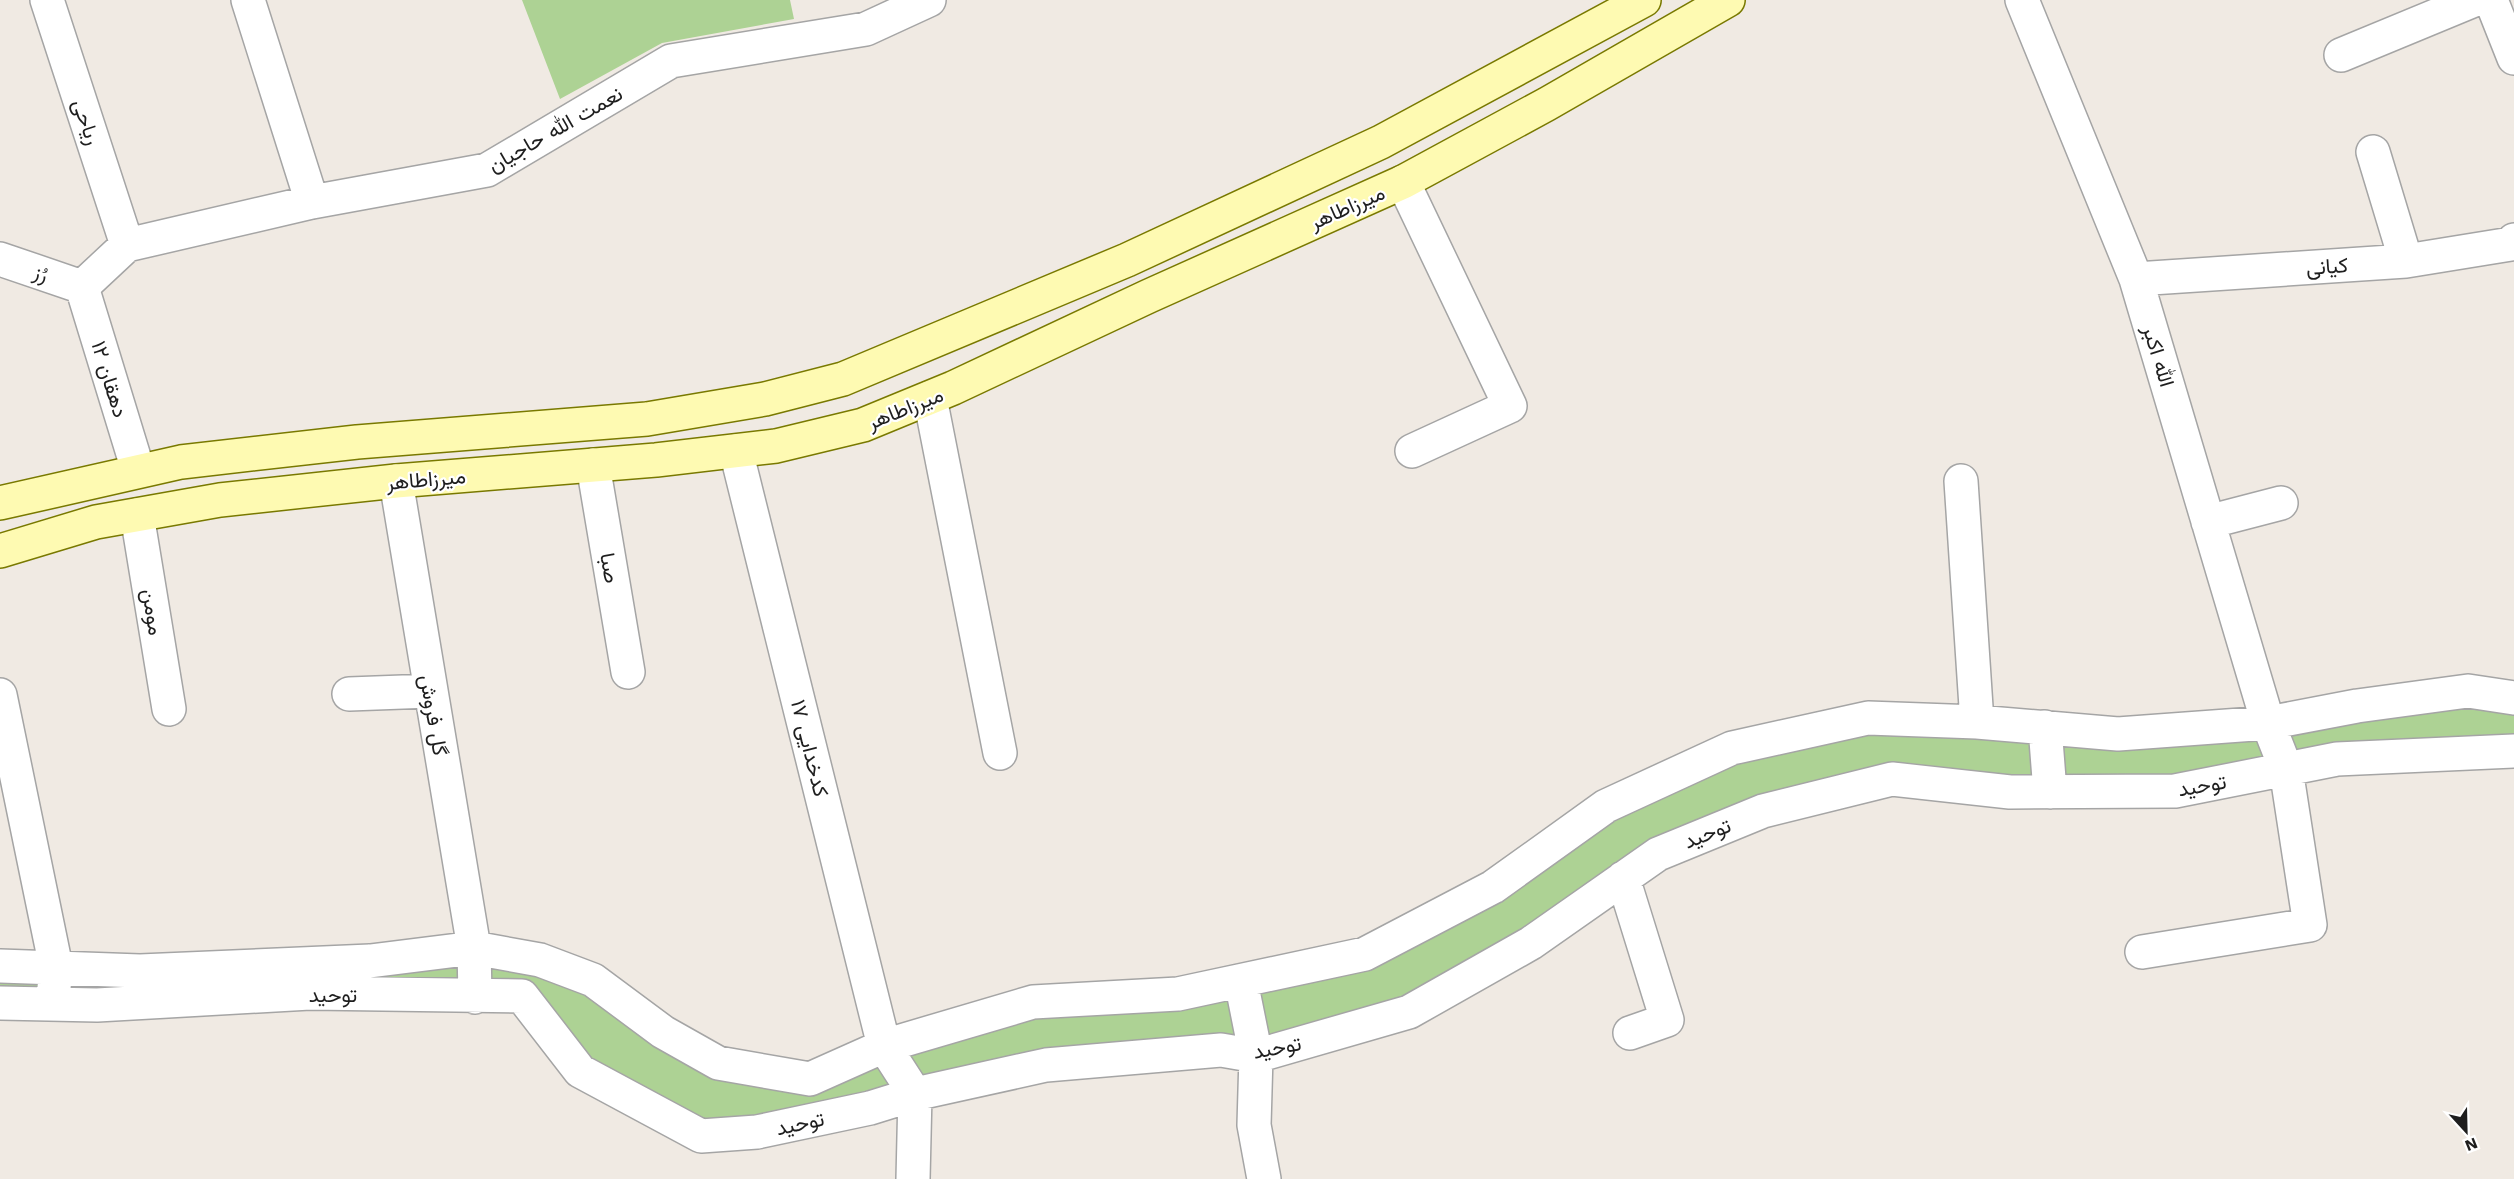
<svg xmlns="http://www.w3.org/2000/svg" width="2514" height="1179" font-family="'Work Sans',Vazirmatn,sans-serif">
  <rect width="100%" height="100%" fill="#f0eae3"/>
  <!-- forest -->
  <path fill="#add294" d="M 522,0 L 790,0 L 794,19 L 662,43 L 560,99 Z
    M 2469,698 L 2514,705 L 2514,741 L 2198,782 L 1783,799 L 1408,1002 L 1261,1048 L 706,1130 L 587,1067 L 528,994 L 0,997 L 0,971 L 369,964 L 540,965 L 675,1046 L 810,1086 L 1038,1007 L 1364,961 L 1610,811 L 1738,754 L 1871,723 L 2116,740 Z"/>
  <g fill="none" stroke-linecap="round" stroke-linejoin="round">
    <!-- minor casing -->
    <g stroke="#a5a5a5" stroke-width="36">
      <path id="minor" d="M 47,0 L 127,245
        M 248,0 L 312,202
        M 2022,0 L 2136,279 L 2268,723 L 2286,769 L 2310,925 L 2142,952
        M 2491,0 L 2514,58
        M 2341,55 L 2474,0
        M 2373,152 L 2406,261
        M 1403,182 L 1510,406 L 1412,451
        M 0,259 L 82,287
        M 2136,279 L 2406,261 L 2511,244 L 2514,240
        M 82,287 L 127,245 L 312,202 L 487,170 L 671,61 L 866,29 L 929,0
        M 82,287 L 138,470
        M 930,398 L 1000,753
        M 736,451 L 884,1046 L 915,1094 L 913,1179
        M 593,465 L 628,672
        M 396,481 L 474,948 L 475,997
        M 1961,481 L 1977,722
        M 137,515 L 169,709
        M 2208,522 L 2281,503
        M 349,694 L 430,691
        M 0,695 L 56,967 L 54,988
        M 2045,727 L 2050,792
        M 1623,878 L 1667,1020 L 1630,1033
        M 0,966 L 140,971 L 370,961 L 474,948 L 540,960 L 593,980 L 663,1032 L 718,1063 L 810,1079 L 884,1046 L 1033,1002 L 1178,994 L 1365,954 L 1493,887 L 1606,806 L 1732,748 L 1868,718 L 1977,722 L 2118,734 L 2268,723 L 2357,706 L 2468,691 L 2514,698
        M 1241,981 L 1256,1056 L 1254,1125 L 1264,1179
        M 0,1003 L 97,1005 L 310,993 L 522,996 L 580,1071 L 701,1136 L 757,1132 L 870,1108 L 915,1094 L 1046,1065 L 1221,1050 L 1256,1056 L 1409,1012 L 1531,943 L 1658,854 L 1763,811 L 1892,779 L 2010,792 L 2175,791 L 2337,759 L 2514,751"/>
    </g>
    <!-- secondary casing -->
    <g stroke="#797900" stroke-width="36">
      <path id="secondary" d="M 0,503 L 181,462 L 357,442 L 647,419 L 765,399 L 843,379 L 1127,260 L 1381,142 L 1644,0
        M 0,551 L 96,522 L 220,500 L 396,481 L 656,460 L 776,446 L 863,425 L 953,388 L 1149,296 L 1403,182 L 1547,104 L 1728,0"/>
    </g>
    <!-- minor -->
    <use href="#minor" stroke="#fff" stroke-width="33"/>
    <!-- secondary -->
    <use href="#secondary" stroke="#fefab2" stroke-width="33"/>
  </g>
  <g text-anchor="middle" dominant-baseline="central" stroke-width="4.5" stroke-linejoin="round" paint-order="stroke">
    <!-- street labels -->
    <g font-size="21" fill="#1e1e1e" stroke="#fff">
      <text transform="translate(87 122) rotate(72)">ریاحی</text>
      <text transform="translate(555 129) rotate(-30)">نعمت الله حاجیان</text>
      <text transform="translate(1347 207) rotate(-24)">میرزاطاهر</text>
      <text transform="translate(2327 266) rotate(-4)">کیانی</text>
      <text transform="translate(41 273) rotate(19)">رُز</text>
      <text transform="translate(2159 356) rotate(73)">الله اکبر</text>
      <text transform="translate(110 379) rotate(73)">دهقان ۱۲</text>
      <text transform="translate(905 408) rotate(-22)">میرزاطاهر</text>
      <text transform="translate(426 479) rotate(-5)">میرزاطاهر</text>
      <text transform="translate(610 568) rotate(80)">صبا</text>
      <text transform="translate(153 612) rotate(81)">مومن</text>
      <text transform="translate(434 715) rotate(80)">گل فروش</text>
      <text transform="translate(810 748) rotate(76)">کدخدایی ۱۷</text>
      <text transform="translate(2202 785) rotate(-10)">توحید</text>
      <text transform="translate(1707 833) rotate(-22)">توحید</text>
      <text x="333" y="994">توحید</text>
      <text transform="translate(1277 1047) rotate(-11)">توحید</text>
      <text transform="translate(800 1123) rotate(-12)">توحید</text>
    </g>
  </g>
  <!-- north arrow -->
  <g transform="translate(2466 1131) rotate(158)" stroke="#ffffff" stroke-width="4.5" paint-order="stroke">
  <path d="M0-4.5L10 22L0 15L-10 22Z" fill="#1e1e1e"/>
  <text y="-9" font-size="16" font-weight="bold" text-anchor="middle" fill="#1e1e1e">N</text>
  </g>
</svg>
